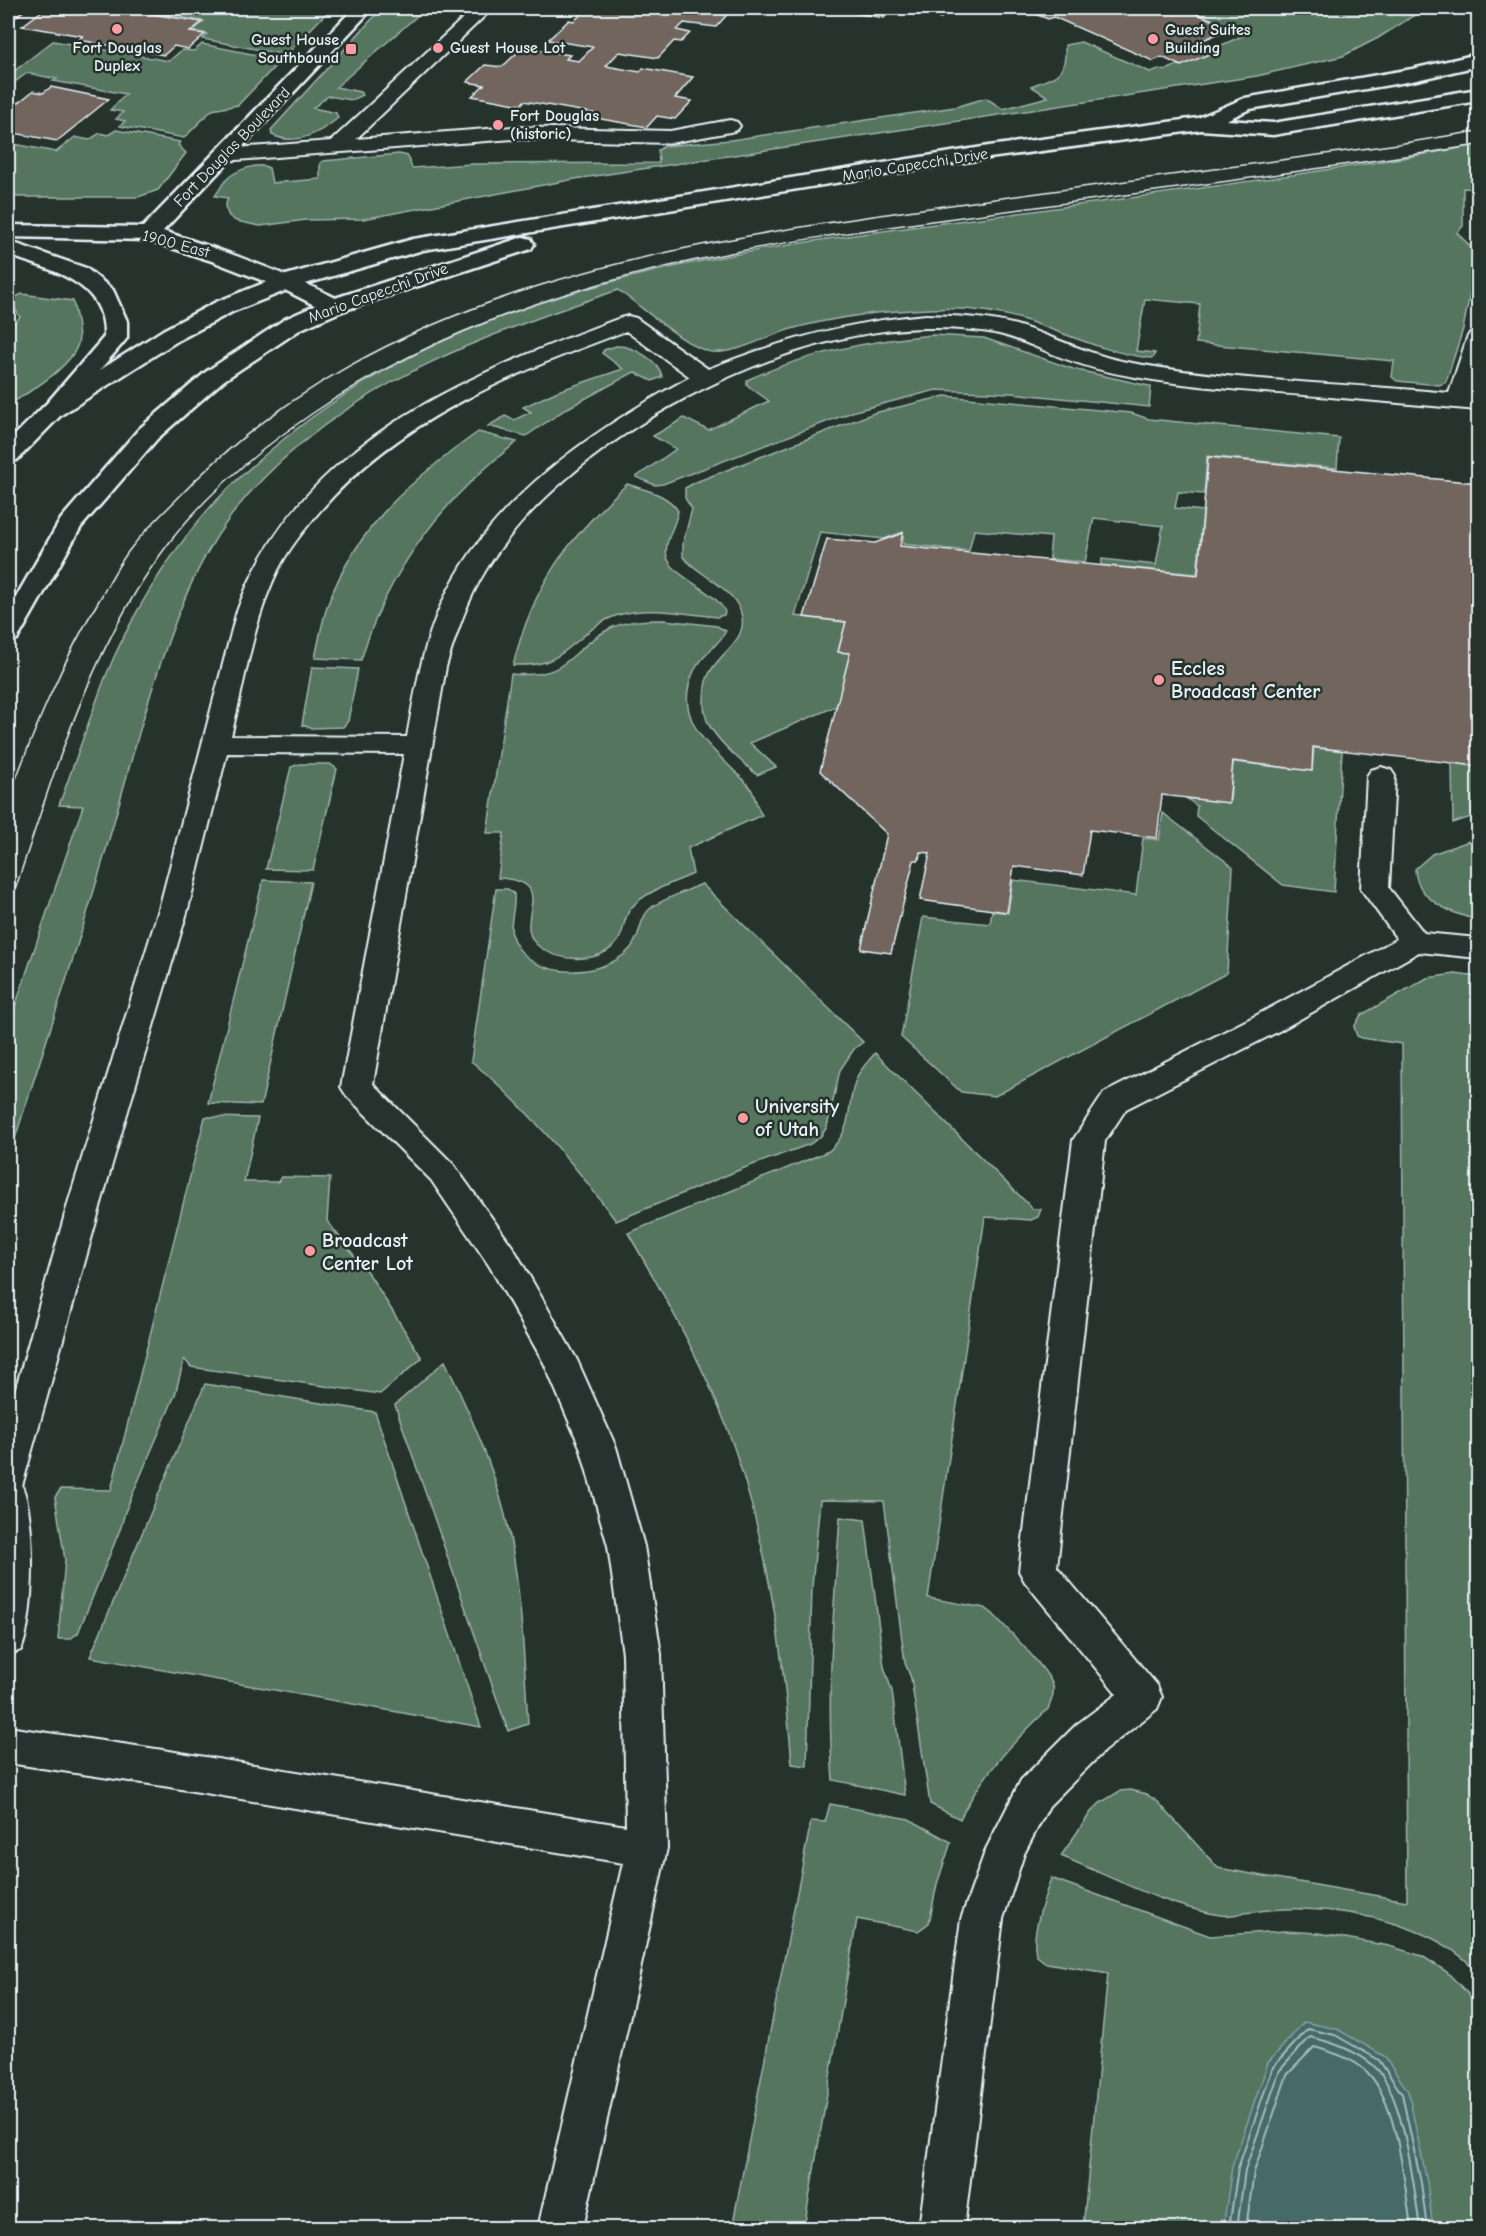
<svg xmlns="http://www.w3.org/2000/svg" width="1486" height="2236" font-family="'Comic Neue',sans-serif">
  <rect width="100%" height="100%" fill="#26332d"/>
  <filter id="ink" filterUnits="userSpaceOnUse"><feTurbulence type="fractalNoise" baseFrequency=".0167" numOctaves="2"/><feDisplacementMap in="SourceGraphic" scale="12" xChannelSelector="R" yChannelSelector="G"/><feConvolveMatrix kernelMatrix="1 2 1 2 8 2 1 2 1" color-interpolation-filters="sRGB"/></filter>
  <g filter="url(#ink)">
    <!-- green -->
    <path fill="#54755f" stroke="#9eb3ac" stroke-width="1.5" d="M 148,8 L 331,8 L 286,55 L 203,39 L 207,34 L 193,31 L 204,21 L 144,11 Z
      M 382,8 L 426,8 L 336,87 L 360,92 L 363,95 L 352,100 L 328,96 L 313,108 L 336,113 L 338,118 C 320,133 296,146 272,135 L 271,130 Z
      M 1183,8 L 1426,8 L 1378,38 L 1343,56 L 1257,76 L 575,179 L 363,219 L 306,220 L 260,226 L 236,221 L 229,216 L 225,207 L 228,198 L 215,196 C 219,191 222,184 227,179 C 236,170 258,162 269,168 L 272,183 L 320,179 L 320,163 L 323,161 L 399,154 L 408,156 L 412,168 L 473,164 L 659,163 L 658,150 L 665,146 L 731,140 L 955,107 L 986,98 L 1003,109 L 1048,97 L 1031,86 C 1057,76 1067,75 1065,45 L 1081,42 L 1150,72 L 1159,69 L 1164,71 L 1242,36 L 1231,27 Z
      M 53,41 L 169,61 L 182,50 L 194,51 L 202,44 L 281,60 L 238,105 L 212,110 L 184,138 L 120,126 L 125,121 L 116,119 L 123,112 L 110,110 L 126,94 L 53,81 L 57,79 L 27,73 L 8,87 L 8,76 Z
      M 116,130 L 180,142 L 178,145 L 186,153 L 158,190 L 138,197 L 8,197 L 8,143 L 56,152 L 75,137 L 89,140 L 100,133 L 108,135 Z
      M 1478,145 L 1478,189 L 1463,188 L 1463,226 L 1457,233 L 1469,245 L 1476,263 L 1463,329 L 1447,379 L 1445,383 L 1439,385 L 1397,381 L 1392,377 L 1394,361 L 1196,343 L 1200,304 L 1145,299 L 1136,351 L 1155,353 L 1154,357 L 1150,358 C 1107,353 1069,335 1028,321 C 997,311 962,307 930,309 C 883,311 835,317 791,329 C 766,336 738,354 712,352 C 688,349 640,305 618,290 C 481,337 345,384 247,496 C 203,546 180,605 159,668 C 138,731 122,796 103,860 C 74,961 39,1061 8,1161 L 8,1027 L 83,806 L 59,805 C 75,762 89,720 105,678 C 129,619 165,560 206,512 C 226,489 249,468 273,448 C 477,274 763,247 1019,213 C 1172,192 1326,172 1478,145 Z
      M 22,294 L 73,301 C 75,314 81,331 78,344 C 70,369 29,391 8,406 L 8,329 L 20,317 L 9,300 Z
      M 932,335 L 984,338 L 1073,369 L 1149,386 L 1151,387 L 1149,407 L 1011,393 L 936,390 L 855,411 L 663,484 L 655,485 L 636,477 L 676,449 L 653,436 L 684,418 L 708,430 L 769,401 L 747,385 L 747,380 C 807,353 867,341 932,335 Z
      M 616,346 C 632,345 660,361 662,377 L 652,381 L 634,372 L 566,409 L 526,436 L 488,426 L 505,416 L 514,420 L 531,412 L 523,407 L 558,391 L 623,369 L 602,353 L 604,350 Z
      M 945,396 L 1131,413 L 1149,419 L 1339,438 L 1337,468 L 1207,456 L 1204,494 L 1178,492 L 1175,508 L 1203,511 L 1197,574 L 1101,565 L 1102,559 L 1156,565 L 1163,526 L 1094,518 L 1085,562 L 1049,559 L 1051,537 L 974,530 L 969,551 L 903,544 L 903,532 L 884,539 L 820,532 L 795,616 L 846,622 L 838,651 L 850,653 L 837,706 L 750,743 L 776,767 L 757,775 C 740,760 721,745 709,725 C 706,719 704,710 704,703 C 704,694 704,684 708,676 C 718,652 752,640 740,610 C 731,587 699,575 683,557 L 683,543 L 692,509 L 685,498 L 685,488 L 696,482 L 874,413 Z
      M 478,432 L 517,442 C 444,497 387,572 361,660 L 315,658 C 319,640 322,621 328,604 C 357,526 412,479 478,432 Z
      M 627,484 C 645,490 668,494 678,511 C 676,525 663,543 667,557 C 673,578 716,590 725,612 L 724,615 L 717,617 C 685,614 647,605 615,616 C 587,626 570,654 545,662 C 534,666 524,665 513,665 C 534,583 566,541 627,484 Z
      M 664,620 L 717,626 L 726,631 C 718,646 702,655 694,671 C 669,724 719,752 749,786 C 756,794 755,806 762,815 L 688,848 L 693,874 C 673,883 646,891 632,907 C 623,916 625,931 618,941 C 601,963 563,963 541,948 C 506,924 565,881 498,878 L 504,833 L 487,833 L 511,674 C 571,679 566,652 609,629 C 626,620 645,620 664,620 Z
      M 312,667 L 358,669 L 348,721 L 343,727 L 311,728 L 302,725 Z
      M 1314,748 L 1342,751 L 1334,892 L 1283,885 L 1196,816 L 1197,806 L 1186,798 L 1230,803 L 1233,762 L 1312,771 Z
      M 1452,763 L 1478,767 L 1478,820 L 1474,816 L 1453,823 Z
      M 300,764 L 330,764 L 337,769 L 313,870 L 266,869 L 291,767 Z
      M 1163,813 L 1233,867 L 1227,973 L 995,1096 L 961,1092 L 901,1037 L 923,917 L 990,924 L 992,911 L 1008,913 L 1013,880 L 1136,895 L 1143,838 L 1159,840 Z
      M 1478,838 L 1478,920 C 1452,914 1416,900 1415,869 L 1432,854 Z
      M 263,880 L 311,882 L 261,1105 L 208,1103 Z
      M 702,884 L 863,1042 L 854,1049 L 840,1070 L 827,1127 L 821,1136 L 810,1144 L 744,1168 L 616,1221 C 573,1162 527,1107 471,1061 L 496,889 L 508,889 L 514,894 C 516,910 506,928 515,943 C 536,981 602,978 629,950 C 642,937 638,917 652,907 C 667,897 687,891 702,884 Z
      M 1455,974 L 1478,977 L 1478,1973 C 1441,1928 1359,1910 1302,1909 C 1286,1908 1268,1910 1252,1912 C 1242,1913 1230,1917 1220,1915 C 1165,1906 1112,1877 1061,1856 L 1091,1812 L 1100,1803 L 1120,1791 L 1131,1790 L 1146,1794 L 1158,1802 L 1218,1868 L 1407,1901 L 1402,1044 L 1362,1038 L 1357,1036 L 1354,1027 L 1361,1015 L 1427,978 Z
      M 875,1053 L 1033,1209 L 1041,1209 L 1038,1217 L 1031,1220 L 985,1217 L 928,1598 L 985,1608 L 992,1613 C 1005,1627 1049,1670 1053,1686 C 1055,1693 1051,1702 1048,1709 C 1014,1741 981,1776 960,1819 L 930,1804 L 911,1678 L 905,1663 L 884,1501 L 820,1500 L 812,1587 L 807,1766 L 792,1764 C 783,1649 767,1534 726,1425 C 700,1358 664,1295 628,1233 L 829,1151 C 855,1127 845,1110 856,1079 C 859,1070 869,1061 875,1053 Z
      M 205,1117 L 258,1118 L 244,1182 L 278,1182 L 281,1177 L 330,1178 L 327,1221 L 371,1277 L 422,1358 L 380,1394 L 191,1367 L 184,1359 L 175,1395 L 125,1512 L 121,1527 L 78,1633 L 70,1639 L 58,1639 L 65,1560 L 55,1497 L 61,1489 L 111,1490 Z
      M 445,1361 C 472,1418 498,1476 510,1537 C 522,1598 524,1662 528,1724 L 508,1731 L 395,1405 Z
      M 205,1384 L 375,1412 L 481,1727 L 90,1657 Z
      M 840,1517 L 865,1520 L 884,1667 L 892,1691 L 905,1795 L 833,1780 C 826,1692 834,1604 840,1517 Z
      M 830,1804 L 909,1819 L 951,1842 L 937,1884 L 929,1923 L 918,1931 L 857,1919 L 804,2228 L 732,2228 L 811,1821 L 825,1822 Z
      M 1051,1878 L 1210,1936 L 1284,1931 L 1318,1933 L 1389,1946 L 1422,1956 L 1447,1972 L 1469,1995 L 1478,2013 L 1478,2228 L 1083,2228 L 1108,1973 L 1046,1963 L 1037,1956 C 1029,1938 1045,1897 1051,1878 Z"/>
    <!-- water -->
    <path fill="#456a68" stroke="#86a0a2" stroke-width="1.5" d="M 1304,2022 L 1337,2029 L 1384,2056 L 1408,2091 L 1427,2182 L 1433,2228 L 1223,2228 L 1232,2167 L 1268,2063 Z"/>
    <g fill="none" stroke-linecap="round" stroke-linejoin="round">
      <!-- shore -->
      <path stroke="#a7bbbe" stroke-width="2" d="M 1229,2228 L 1238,2168 L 1273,2067 L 1308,2029 L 1335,2035 L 1379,2060 L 1402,2094 L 1421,2183 L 1427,2228
        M 1237,2228 L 1245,2170 L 1280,2070 L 1310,2037 C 1332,2042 1356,2051 1373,2065 C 1404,2091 1414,2188 1420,2228
        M 1246,2228 L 1254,2172 L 1287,2075 L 1314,2047 C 1332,2052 1355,2059 1368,2073 C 1398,2104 1405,2186 1411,2228"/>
    </g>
    <!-- building -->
    <path fill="#71655d" stroke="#e8f1f8" stroke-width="1.5" d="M 46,8 L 84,8 L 115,13 L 121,8 L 143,8 L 139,12 L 202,22 L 190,32 L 205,34 L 188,49 L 174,46 L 164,55 L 78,40 L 83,36 L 22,26 Z
      M 588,8 L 733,8 L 716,27 L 684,23 L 677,30 L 690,33 L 681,42 L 674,41 L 658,58 L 619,52 L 606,66 L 640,72 L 643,68 L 693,77 L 675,98 L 692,101 L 675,119 L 657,116 L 647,127 L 595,118 L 598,114 L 524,101 L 521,105 L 472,96 L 484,85 L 467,82 L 485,65 L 502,67 L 523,47 L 570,55 L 566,59 L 579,61 L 593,47 L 548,40 L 569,20 L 574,21 Z
      M 859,8 L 950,8 L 941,18 L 890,10 L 884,18 L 855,13 Z
      M 1020,8 L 1183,8 L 1231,28 L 1196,43 L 1216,51 L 1181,66 L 1162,57 L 1153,61 L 1054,17 L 1048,19 Z
      M 51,87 L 109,99 L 57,141 L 8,132 L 8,111 L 33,91 L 43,93 Z
      M 1208,457 L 1478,483 L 1478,655 L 1474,654 L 1478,766 L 1313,747 L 1312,771 L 1233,761 L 1229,803 L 1162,795 L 1157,838 L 1090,830 L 1083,875 L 1014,866 L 1007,912 L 920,900 L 930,853 L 920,852 L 919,860 L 914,860 L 891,953 L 861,949 L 887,834 L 820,771 L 850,653 L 838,652 L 846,622 L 804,617 L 827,539 L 875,543 L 903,533 L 900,546 L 1198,575 Z"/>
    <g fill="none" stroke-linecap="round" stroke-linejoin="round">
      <!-- service casing -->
      <g stroke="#e8f1f8" stroke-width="4">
        <path id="service" d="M 8,8 L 25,8 L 14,17 L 8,18 Z
          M 474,8 L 493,8 L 356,139 L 513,127 L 670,131 L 730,120 L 737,122 L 740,126 L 737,130 L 730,132 L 670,143 L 513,139 L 223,161 L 216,159 L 213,155 L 216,151 L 223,149 L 331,141 Z
          M 926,315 C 956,316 986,317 1016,325 C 1055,337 1091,356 1132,363 C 1236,382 1344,383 1449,393 L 1467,338 L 1470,333 L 1478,331 L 1478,371 L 1471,395 L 1478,396 L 1478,410 C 1429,406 1380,401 1330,397 C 1265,392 1199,388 1135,377 C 1109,373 1084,366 1060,357 C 1040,349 1020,339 999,334 C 975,329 951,328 927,328 C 777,329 567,440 487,568 C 467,600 457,632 446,667 L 373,1084 L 453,1164 L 514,1249 L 577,1360 L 616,1447 L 644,1546 L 661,1654 L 667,1848 L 583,2228 L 538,2228 L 623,1863 L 163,1786 L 8,1763 L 8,1727 L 163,1750 L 626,1826 L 623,1654 L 608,1546 L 580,1447 L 544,1363 L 490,1267 L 431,1180 L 346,1095 L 341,1087 L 404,754 L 227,753 L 188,909 L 113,1161 L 22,1486 C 36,1516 35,1620 21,1650 L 8,1655 L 8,1416 L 69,1200 L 159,909 L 236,614 C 295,444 465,376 620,318 L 628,316 L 636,318 L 708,369 C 779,341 850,321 926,315 ZM 626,331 L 690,377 C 593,430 488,500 441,605 C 422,647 415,693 407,737 L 231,736 C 245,681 253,621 278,570 C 289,548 304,530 320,511 C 400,418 514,373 626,331 Z
          M 1381,767 L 1391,770 L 1395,776 L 1389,888 L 1424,933 L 1478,938 L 1478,958 L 1419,952 L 1279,1031 L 1126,1109 L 1105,1141 L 1057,1567 L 1157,1685 L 1162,1697 L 1157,1709 L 1104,1751 L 1049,1806 L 1024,1854 L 1003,1919 L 964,2228 L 919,2228 L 961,1919 L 986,1849 L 1021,1780 L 1076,1725 L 1117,1694 L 1025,1582 L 1019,1571 L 1073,1140 L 1104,1093 L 1257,1015 L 1397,939 L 1361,889 L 1367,776 L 1371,770 Z"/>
      </g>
      <!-- minor casing -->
      <g stroke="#e8f1f8" stroke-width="5">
        <path id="minor" d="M 354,8 L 373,8 L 163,231 C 225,251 284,272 342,301 L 345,306 L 342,311 L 334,313 L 326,311 L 279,287 L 212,261 L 147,240 L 8,237 L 8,225 L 143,227 Z
          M 8,241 L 86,268 L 113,290 L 127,321 L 127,338 L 123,343 L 61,415 L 53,417 L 45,415 L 41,410 L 104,337 C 107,281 50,270 8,255 Z"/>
      </g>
      <!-- secondary casing -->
      <g stroke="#e8f1f8" stroke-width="5">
        <path id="secondary" d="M 1478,54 L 1478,66 L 1412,81 L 1250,109 L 1226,120 L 1273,123 L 1478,89 L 1478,101 L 1273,135 L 1201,130 L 989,158 L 423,250 L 295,287 L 232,312 L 179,340 L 61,415 L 17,460 L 8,462 L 8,442 L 45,405 L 163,330 L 216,302 L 279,277 L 413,239 L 989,146 L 1198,118 L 1245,98 L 1412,69 Z
          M 523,237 L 531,239 L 534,244 L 531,249 L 342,311 L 301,329 L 223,381 L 157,439 L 81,527 L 21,633 L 17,639 L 8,641 L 8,611 L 61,519 L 139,429 L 207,371 L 285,319 L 326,301 Z"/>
      </g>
      <!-- service -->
      <use href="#service" fill="#26332d" fill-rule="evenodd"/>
      <!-- minor -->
      <use href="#minor" fill="#26332d" fill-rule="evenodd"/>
      <!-- secondary -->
      <use href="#secondary" fill="#26332d" fill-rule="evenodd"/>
      <!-- tram -->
      <path stroke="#e8f1f8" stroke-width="1.5" d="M 8,800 C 34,730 62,661 101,597 C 110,581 119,563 131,548 C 144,531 161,515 176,500 C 383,280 696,240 980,201 C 1120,182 1259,163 1398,144 L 1478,131
        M 8,911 C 51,784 88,647 172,539 C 211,489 260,449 313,413 C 523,269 783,241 1029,208 C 1179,188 1329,168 1478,145"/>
    </g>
  </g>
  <!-- markers -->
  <g fill="#ff9aa2" stroke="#26332d" stroke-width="2">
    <circle cx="117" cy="29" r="6"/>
    <circle cx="1153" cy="39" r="6"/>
    <circle cx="438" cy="48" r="6"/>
    <rect x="345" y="43" width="12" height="12" rx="3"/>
    <circle cx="498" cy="125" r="6"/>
    <circle cx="1159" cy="680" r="6"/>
    <circle cx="743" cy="1118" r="6"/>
    <circle cx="310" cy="1251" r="6"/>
  </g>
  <g text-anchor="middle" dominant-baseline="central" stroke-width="5" stroke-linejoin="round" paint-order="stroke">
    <!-- far-poi labels -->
    <g font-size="16" font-weight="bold" fill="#e8f1f8" stroke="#26332d" text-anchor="start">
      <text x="1165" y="30">Guest Suites<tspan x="1165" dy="18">Building</tspan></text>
      <text x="339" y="40" text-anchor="end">Guest House<tspan x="339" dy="18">Southbound</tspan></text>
      <text x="117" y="48" text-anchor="middle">Fort Douglas<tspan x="117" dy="18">Duplex</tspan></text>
      <text x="450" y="48">Guest House Lot</text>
      <text x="510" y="116">Fort Douglas<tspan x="510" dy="18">(historic)</tspan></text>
    </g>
    <!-- far-street labels -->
    <g font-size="16" fill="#e8f1f8" stroke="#26332d">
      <text transform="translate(232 147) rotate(-46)">Fort Douglas Boulevard</text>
      <text transform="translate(915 165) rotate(-9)">Mario Capecchi Drive</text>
      <text transform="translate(176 244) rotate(15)">1900 East</text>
      <text transform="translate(378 293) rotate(-20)">Mario Capecchi Drive</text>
    </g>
    <!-- poi labels -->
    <g font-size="20" font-weight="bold" fill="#e8f1f8" stroke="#26332d" text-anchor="start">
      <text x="1171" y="668">Eccles<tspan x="1171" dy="23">Broadcast Center</tspan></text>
      <text x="755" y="1106">University<tspan x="755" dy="23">of Utah</tspan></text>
      <text x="322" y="1240">Broadcast<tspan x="322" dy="23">Center Lot</tspan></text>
    </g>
  </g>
  <!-- margin -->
  <rect width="1486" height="2236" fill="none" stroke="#26332d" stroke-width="30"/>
  <rect x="15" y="15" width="1456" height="2206" fill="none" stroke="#e8f1f8" stroke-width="2" filter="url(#ink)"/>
</svg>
